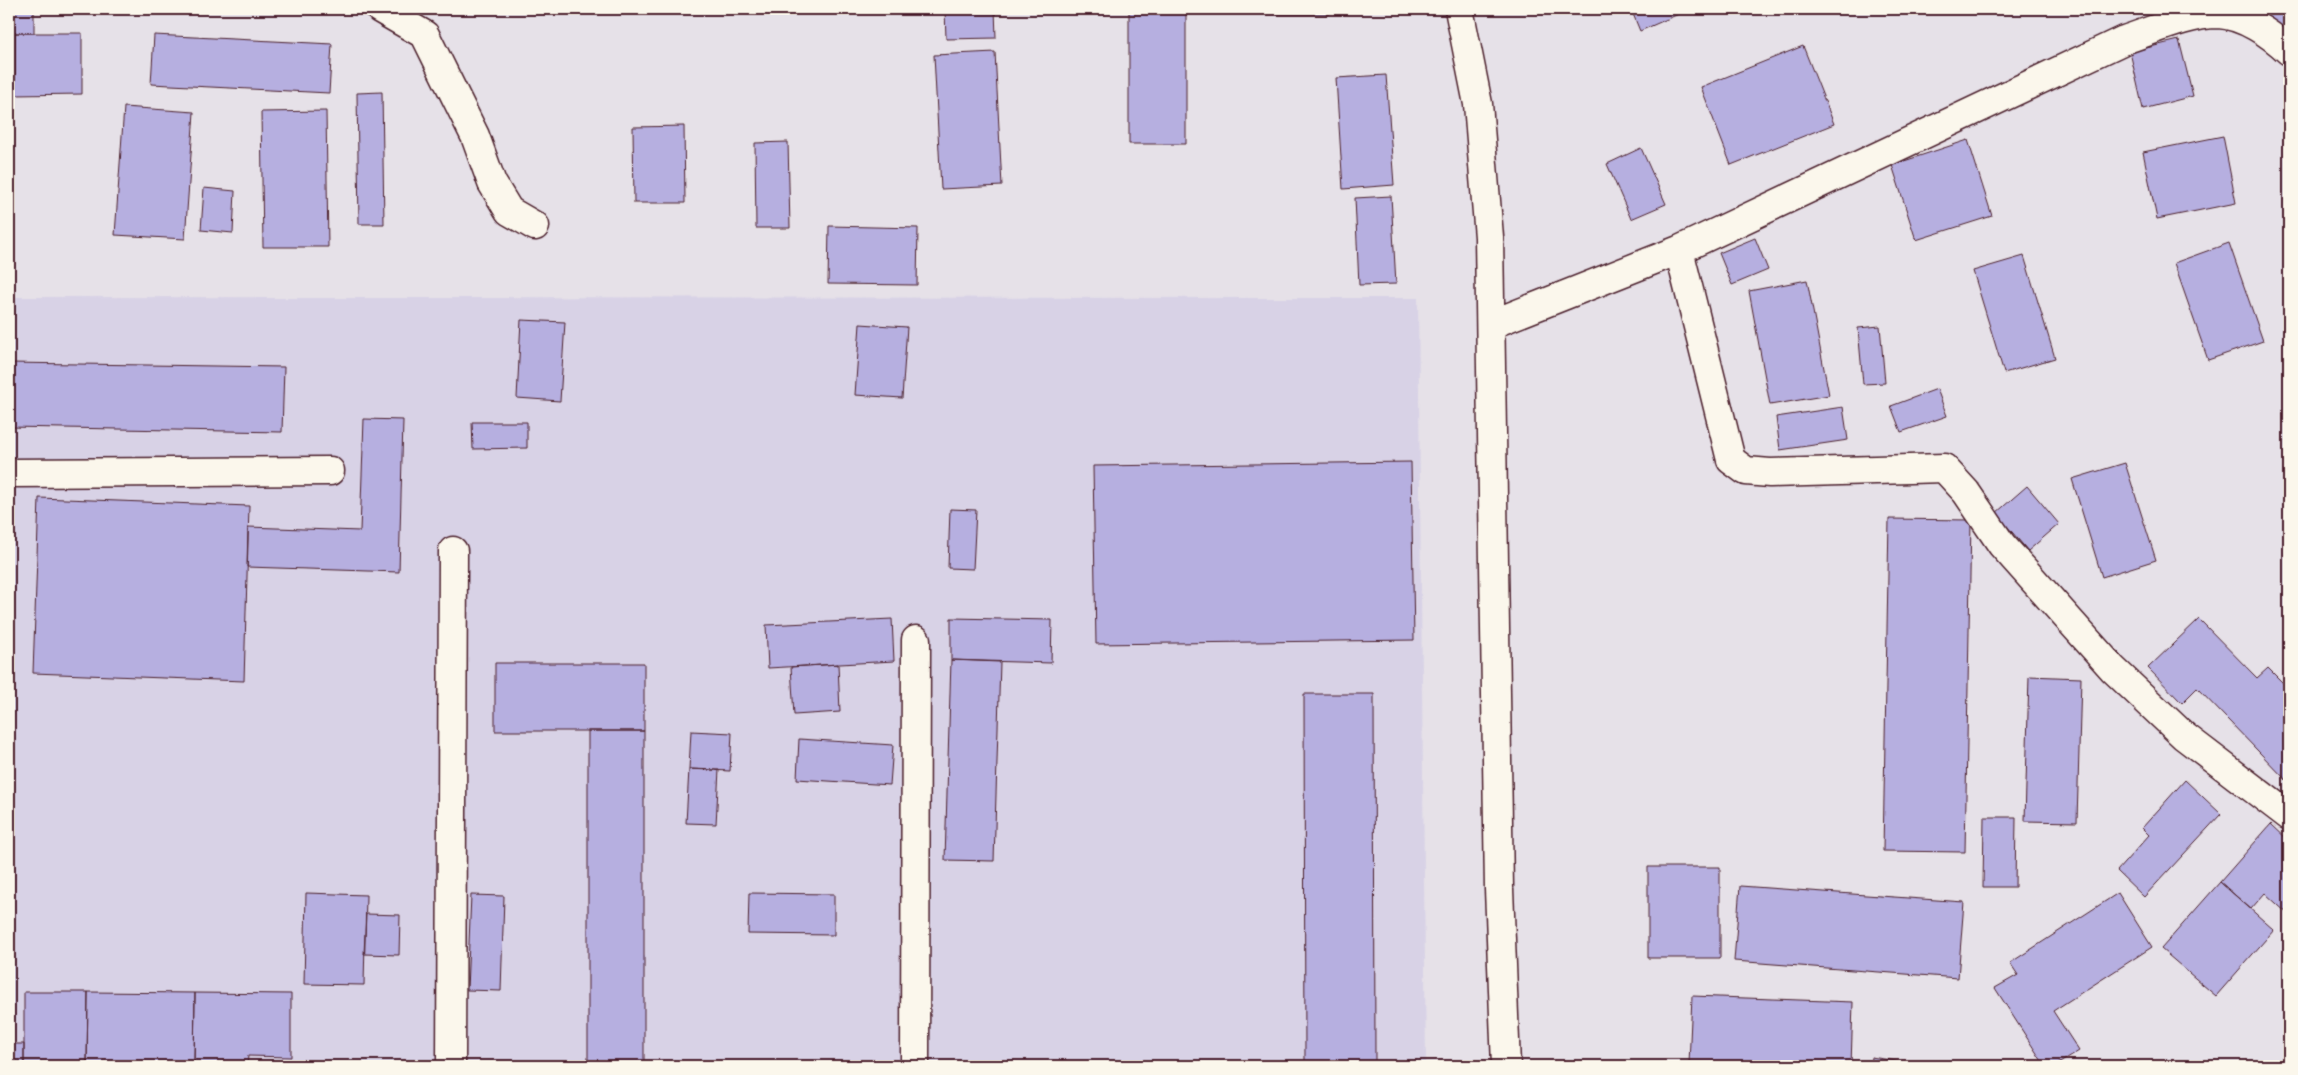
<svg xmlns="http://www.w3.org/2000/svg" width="2298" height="1075" font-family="Sriracha,sans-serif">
  <rect width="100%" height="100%" fill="#e6e1e8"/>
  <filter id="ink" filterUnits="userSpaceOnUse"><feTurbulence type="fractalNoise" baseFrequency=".02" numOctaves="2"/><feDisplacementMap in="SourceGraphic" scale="10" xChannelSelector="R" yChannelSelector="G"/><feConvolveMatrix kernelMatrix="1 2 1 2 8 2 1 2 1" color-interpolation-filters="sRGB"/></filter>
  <g filter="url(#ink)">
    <!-- built -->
    <path fill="#d8d2e6" d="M 9,297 L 1418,298 L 1426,1066 L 9,1066 Z"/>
    <!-- building -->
    <path fill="#b6afe0" stroke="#4a1f2b" d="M 9,9 L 34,9 L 34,33 L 9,33 Z
      M 945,9 L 995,9 L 996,38 L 946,39 Z
      M 1129,9 L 1217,9 L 1217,14 L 1186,14 L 1186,144 L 1129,144 Z
      M 1217,9 L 1330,9 L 1330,14 L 1217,14 Z
      M 1631,9 L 1690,9 L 1640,31 Z
      M 2265,9 L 2289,9 L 2289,36 L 2261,14 Z
      M 15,33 L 82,33 L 82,94 L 15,95 Z
      M 154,35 L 332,44 L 329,93 L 151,84 Z
      M 2179,40 L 2193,96 L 2143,109 L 2130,52 Z
      M 1803,46 L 1834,124 L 1731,165 L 1701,87 Z
      M 995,52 L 1002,186 L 941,189 L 934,55 Z
      M 1386,75 L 1394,185 L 1343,189 L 1336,78 Z
      M 382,92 L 384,224 L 359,224 L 357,93 Z
      M 124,107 L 194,112 L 185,239 L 115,235 Z
      M 326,111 L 328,247 L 263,247 L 261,112 Z
      M 684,126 L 685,203 L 634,203 L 633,127 Z
      M 2223,136 L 2236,203 L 2157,219 L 2143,152 Z
      M 1968,140 L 1992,216 L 1916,240 L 1892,165 Z
      M 788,142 L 790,228 L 756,228 L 755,143 Z
      M 1641,148 L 1666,204 L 1631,219 L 1607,164 Z
      M 204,188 L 235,191 L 233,233 L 201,230 Z
      M 1391,196 L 1396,284 L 1359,285 L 1355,198 Z
      M 829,226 L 918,228 L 917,285 L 828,284 Z
      M 1755,238 L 1768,270 L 1732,285 L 1719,253 Z
      M 2229,243 L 2263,341 L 2208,360 L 2174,263 Z
      M 2024,256 L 2055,358 L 2004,373 L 1973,271 Z
      M 1807,280 L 1829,395 L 1770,405 L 1749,291 Z
      M 521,320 L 565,322 L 560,401 L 517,398 Z
      M 860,324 L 907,327 L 902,398 L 855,395 Z
      M 1880,326 L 1885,383 L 1863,384 L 1858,328 Z
      M 9,363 L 284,367 L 282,432 L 9,427 Z
      M 1937,389 L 1947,416 L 1901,432 L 1891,406 Z
      M 1843,407 L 1848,440 L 1780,450 L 1776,417 Z
      M 364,419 L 403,420 L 399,572 L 247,567 L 248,527 L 360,531 Z
      M 472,422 L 527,422 L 527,448 L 473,449 Z
      M 1411,462 L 1414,640 L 1096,644 L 1093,466 Z
      M 2125,463 L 2156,560 L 2102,577 L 2072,479 Z
      M 2027,486 L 2059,524 L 2028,551 L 1996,513 Z
      M 39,498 L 249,506 L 244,681 L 33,673 Z
      M 950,509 L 976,510 L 973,569 L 948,568 Z
      M 1889,519 L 1971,520 L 1965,852 L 1883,851 Z
      M 951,618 L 1052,620 L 1051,663 L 951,660 Z
      M 892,619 L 894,661 L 768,668 L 766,625 Z
      M 2199,619 L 2257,678 L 2268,668 L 2289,689 L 2289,783 L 2197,688 L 2182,703 L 2148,668 Z
      M 951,660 L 1000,662 L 994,861 L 945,860 Z
      M 495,663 L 644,663 L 644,731 L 495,731 Z
      M 838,664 L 840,712 L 794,715 L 791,667 Z
      M 2029,676 L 2081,678 L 2077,822 L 2025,821 Z
      M 1304,694 L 1374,694 L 1375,1063 L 1305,1063 Z
      M 588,731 L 644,731 L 644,1066 L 588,1066 Z
      M 691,731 L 732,733 L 730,771 L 689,769 Z
      M 799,739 L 893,745 L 890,785 L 797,779 Z
      M 689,769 L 719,770 L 716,824 L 686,823 Z
      M 2185,780 L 2221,814 L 2144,897 L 2117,871 L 2149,835 L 2142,828 Z
      M 1984,817 L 2016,817 L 2015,887 L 1983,887 Z
      M 2271,824 L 2289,841 L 2289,915 L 2265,893 L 2251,909 L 2220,882 Z
      M 1648,867 L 1720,867 L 1720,958 L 1648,958 Z
      M 2220,882 L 2274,930 L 2216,996 L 2161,949 Z
      M 1740,886 L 1964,902 L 1958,978 L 1734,961 Z
      M 306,893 L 366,895 L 364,985 L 304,984 Z
      M 749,893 L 834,894 L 834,935 L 748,934 Z
      M 2118,893 L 2152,947 L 2053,1011 L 2079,1051 L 2055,1066 L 2045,1066 L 1995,988 L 2018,975 L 2010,963 Z
      M 471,895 L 504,896 L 501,991 L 467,990 Z
      M 366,914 L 400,915 L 399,955 L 364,954 Z
      M 24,992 L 88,992 L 87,1066 L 24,1066 Z
      M 88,992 L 195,993 L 194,1066 L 87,1066 Z
      M 195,993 L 291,994 L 291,1057 L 248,1056 L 247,1066 L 194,1066 Z
      M 1692,996 L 1853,1002 L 1851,1066 L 1689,1064 Z
      M 9,1044 L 24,1044 L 24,1066 L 9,1066 Z
      M 2287,1053 L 2289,1054 L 2289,1066 L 2280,1066 Z
      M 1871,1057 L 1928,1066 L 1870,1066 Z"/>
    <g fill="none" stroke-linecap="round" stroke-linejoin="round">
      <!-- minor casing -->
      <g stroke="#4a1f2b" stroke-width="31">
        <path id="minor" d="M 380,9 L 425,35 L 475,136 L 492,183 L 509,211 L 535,226
          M 1459,9 L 1478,104 L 1489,237 L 1499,889 L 1506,1066
          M 1679,250 L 1731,460 L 1746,471 L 1770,473 L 1944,468 L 1966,492 L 2002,545 L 2113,669 L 2184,736 L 2289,816
          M 1492,324 L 1679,250 L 2124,40 C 2152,31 2188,14 2218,14 C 2243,15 2271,34 2289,51
          M 9,473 L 330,471
          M 451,1066 L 453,551
          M 915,1066 L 916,640"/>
      </g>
      <!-- minor -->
      <use href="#minor" stroke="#fbf7ec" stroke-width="28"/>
    </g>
  </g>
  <!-- margin -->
  <rect width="2298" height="1075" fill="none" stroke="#fbf7ec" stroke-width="30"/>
  <rect x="15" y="15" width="2268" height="1045" fill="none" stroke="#4a1f2b" stroke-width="2" filter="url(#ink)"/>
</svg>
